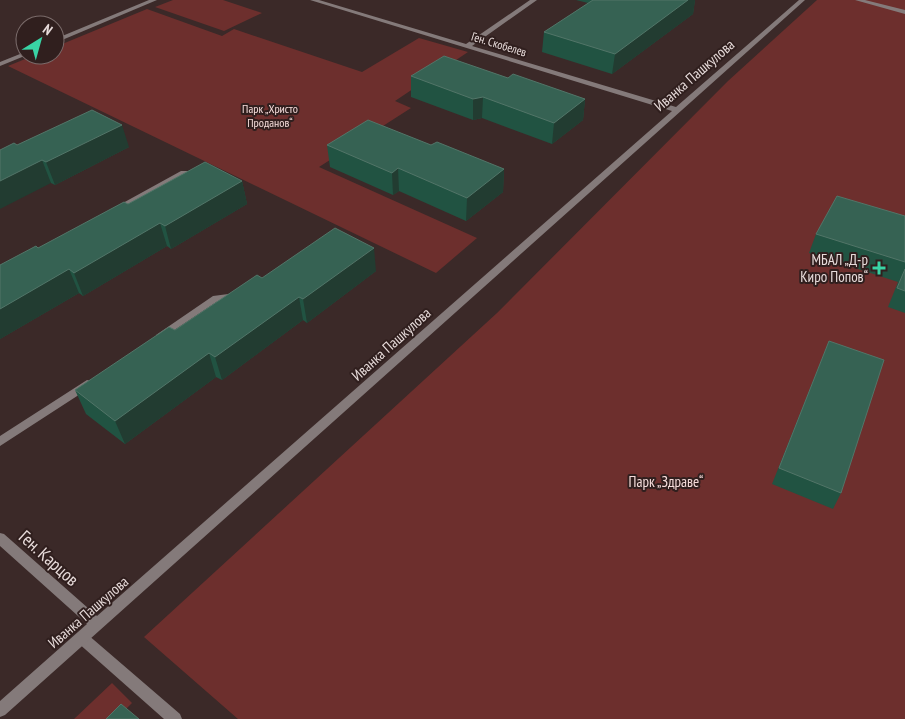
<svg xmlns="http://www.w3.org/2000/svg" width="905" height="719" font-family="'PT Sans Narrow',sans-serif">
  <rect width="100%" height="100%" fill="#3b2928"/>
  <!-- green -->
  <path fill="#6d2f2d" d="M 173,0 L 223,0 L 262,13 L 224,31 L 155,7 Z
    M 817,0 L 905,0 L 905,719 L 238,719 L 144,637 L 497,313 L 728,81 Z
    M 147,9 L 222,36 L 234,29 L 362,72 L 419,38 L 468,52 L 395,101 L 411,108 L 319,167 L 477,238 L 436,273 L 8,66 L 35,55 L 55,55 L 55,47 Z
    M 112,683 L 132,703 L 116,719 L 74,719 Z"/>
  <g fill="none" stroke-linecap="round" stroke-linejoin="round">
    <!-- service -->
    <path fill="#847a7a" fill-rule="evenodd" d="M 855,0 L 865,0 L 905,10 L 905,14 Z
      M 181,171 L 187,171 L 188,173 L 119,211 L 113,211 L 112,209 Z
      M 236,293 L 239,294 L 241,296 L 239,298 L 218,301 L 164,337 L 158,337 L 156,335 L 213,296 Z
      M 87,380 L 91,381 L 92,384 L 91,387 L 0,446 L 0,436 Z
      M 82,632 L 87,634 L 180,714 L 182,719 L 164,719 L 77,642 L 75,638 L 77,634 Z"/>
    <!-- pedestrian -->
    <path fill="#847a7a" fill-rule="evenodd" d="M 149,0 L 157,0 L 55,43 L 55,39 Z
      M 25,52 L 25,55 L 27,55 L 0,66 L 0,62 Z"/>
    <!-- minor -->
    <path fill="#847a7a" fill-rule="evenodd" d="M 310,0 L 319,0 L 466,44 L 530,0 L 537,0 L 472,46 L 676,107 L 799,0 L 805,0 L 5,715 L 0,717 L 0,701 L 87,624 L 0,546 L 0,533 L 4,534 L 97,616 L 672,111 Z"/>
  </g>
  <!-- wall -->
  <path fill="#215342" d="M 576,0 L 695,0 L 693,14 L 612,74 L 542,52 L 544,32 L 588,3 Z
    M 411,76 L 508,78 L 585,99 L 583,120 L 552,144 L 482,118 L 473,120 L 411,97 Z
    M 17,145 L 129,147 L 55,185 L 51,183 Z
    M 327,145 L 431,145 L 504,169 L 503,192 L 466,221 L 399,191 L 393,195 L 330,167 Z
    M 242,181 L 247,204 L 171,249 L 167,246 L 83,296 L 79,293 L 0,339 L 0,265 L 38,248 L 128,204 Z
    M 905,216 L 905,313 L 888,307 L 898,282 L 809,253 L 816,234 Z
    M 376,271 L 307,323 L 303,320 L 222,380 L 216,377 L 125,444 L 86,414 L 75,390 L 262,278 Z
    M 829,341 L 841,493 L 833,509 L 772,484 Z"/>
  <!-- shaded-wall -->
  <path fill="#223c31" d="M 688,0 L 695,0 L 693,14 L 612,74 L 615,54 Z
    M 483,97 L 482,118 L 473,120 L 473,99 Z
    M 585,99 L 583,120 L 552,144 L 554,123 Z
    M 122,125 L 129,147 L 55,185 L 46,162 Z
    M 42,160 L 51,183 L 0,209 L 0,181 Z
    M 398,168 L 399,191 L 393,195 L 392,173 Z
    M 504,169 L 503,192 L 466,221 L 467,198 Z
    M 242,181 L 247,204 L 171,249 L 165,226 Z
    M 160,223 L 167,246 L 83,296 L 74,273 Z
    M 374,248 L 376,271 L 307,323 L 303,299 Z
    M 69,269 L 79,293 L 0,339 L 0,309 Z
    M 299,297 L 303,320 L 222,380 L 215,357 Z
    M 209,353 L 216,377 L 125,444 L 115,421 Z"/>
  <!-- building -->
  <path fill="#366253" stroke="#527568" d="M 593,0 L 688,0 L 615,54 L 544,32 Z
    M 444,56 L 508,78 L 513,74 L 585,99 L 554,123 L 483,97 L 473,99 L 411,76 Z
    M 92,110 L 122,125 L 46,162 L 42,160 L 0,181 L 0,150 L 14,143 L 17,145 Z
    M 368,120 L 431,145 L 437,142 L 504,169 L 467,198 L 398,168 L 392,173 L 327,145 Z
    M 205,162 L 242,181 L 165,226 L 160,223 L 74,273 L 69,269 L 0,309 L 0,265 L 36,246 L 38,248 L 124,202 L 128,204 Z
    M 837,196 L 905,216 L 905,262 L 816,234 Z
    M 335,228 L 374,248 L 303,299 L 299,297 L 215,357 L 209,353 L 115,421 L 75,390 L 169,327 L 175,330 L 257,275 L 262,278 Z
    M 905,269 L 905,291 L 897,288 Z
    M 829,341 L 884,360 L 841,493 L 779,468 Z
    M 121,704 L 139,719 L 106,719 Z"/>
  <!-- markers -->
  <path fill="#39d4a5" stroke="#301f1e" stroke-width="2" d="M876.5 260.5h5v5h5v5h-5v5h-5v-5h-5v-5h5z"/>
  <g text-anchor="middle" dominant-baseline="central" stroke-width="4" stroke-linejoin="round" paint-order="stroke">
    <!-- far-street labels -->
    <g font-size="12" fill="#e8dcdb" stroke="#301f1e">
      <text transform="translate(499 44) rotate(17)">Ген. Скобелев</text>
    </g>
    <!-- far-park labels -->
    <g font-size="12" fill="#f5dcda" stroke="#301f1e">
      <text x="270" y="108">Парк „Христо<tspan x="270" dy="14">Проданов“</tspan></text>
    </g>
    <!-- street labels -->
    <g font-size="15" fill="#e8dcdb" stroke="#301f1e">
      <text transform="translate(694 75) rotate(-41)">Иванка Пашкулова</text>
      <text transform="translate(391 344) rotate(-42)">Иванка Пашкулова</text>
      <text transform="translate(88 612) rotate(-41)">Иванка Пашкулова</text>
    </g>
    <!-- poi labels -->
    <g font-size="15" fill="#e8dcdb" stroke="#301f1e" text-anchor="end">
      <text x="868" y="259">МБАЛ „Д-р<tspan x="868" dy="17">Киро Попов“</tspan></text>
    </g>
    <!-- park labels -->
    <g font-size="15" fill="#f5dcda" stroke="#301f1e">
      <text x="666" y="481">Парк „Здраве“</text>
    </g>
    <!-- near-street labels -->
    <g font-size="18" fill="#e8dcdb" stroke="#301f1e">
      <text transform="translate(49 558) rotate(42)">Ген. Карцов</text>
    </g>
  </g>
  <!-- north arrow -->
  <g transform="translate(40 40) rotate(37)"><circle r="24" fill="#301f1e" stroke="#7a6b6a"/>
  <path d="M0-4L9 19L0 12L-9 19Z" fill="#39d4a5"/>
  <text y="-8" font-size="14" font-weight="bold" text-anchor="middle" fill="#e8dcdb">N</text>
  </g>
</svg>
